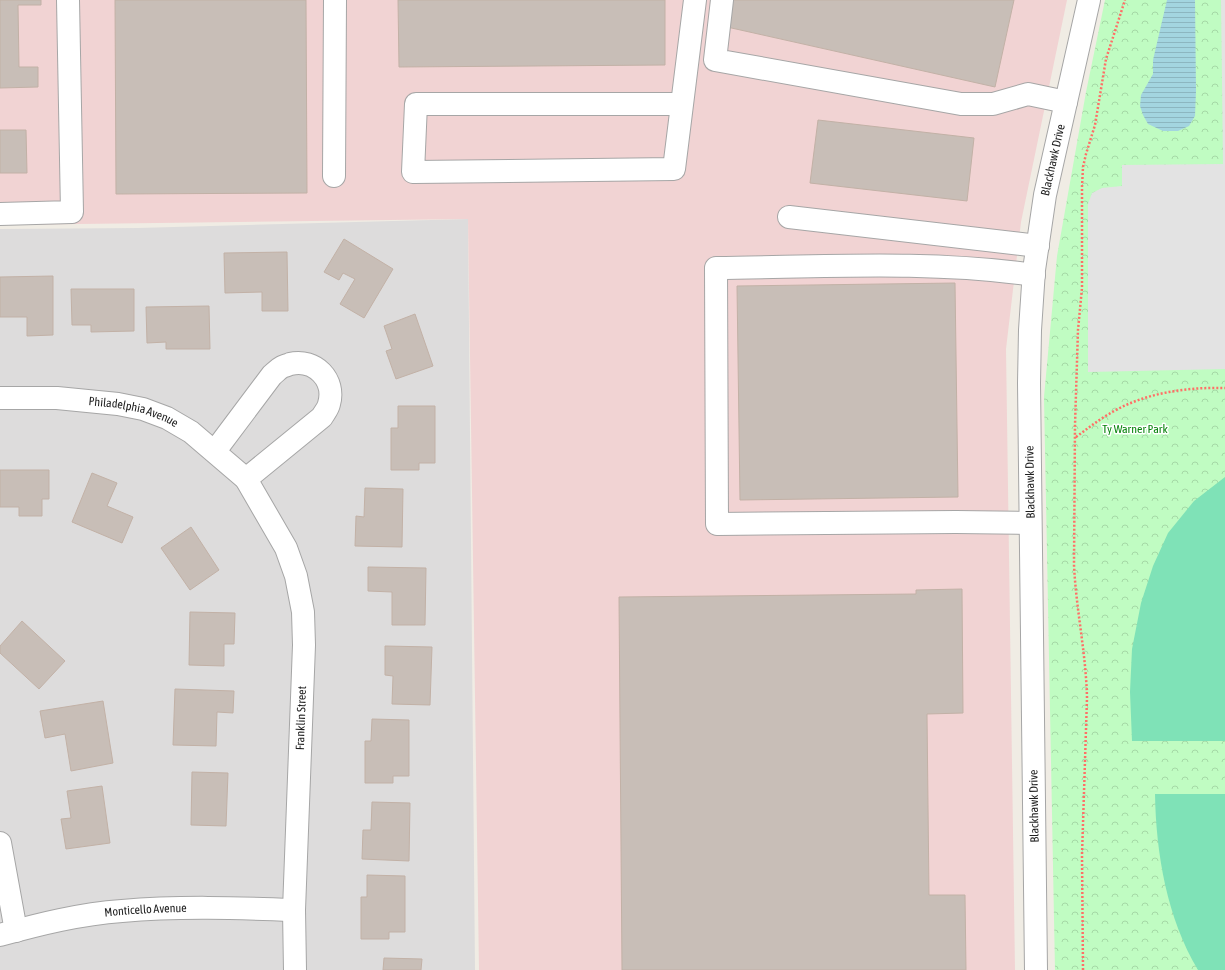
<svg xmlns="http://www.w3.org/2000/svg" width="1225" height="970" font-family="'Asap Condensed',sans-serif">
  <defs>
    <pattern id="park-crowns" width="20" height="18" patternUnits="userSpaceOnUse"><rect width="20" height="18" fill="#c0fcc2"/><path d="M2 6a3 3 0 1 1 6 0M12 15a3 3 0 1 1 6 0" fill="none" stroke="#a5d8a6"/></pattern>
    <pattern id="water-rules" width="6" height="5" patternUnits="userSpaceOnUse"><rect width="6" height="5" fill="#a3d5e0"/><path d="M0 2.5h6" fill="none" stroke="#8cb6c0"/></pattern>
  </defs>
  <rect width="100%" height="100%" fill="#f0ece4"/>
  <!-- residential -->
  <path fill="#dddcdc" d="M 468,219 L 475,970 L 0,970 L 0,229 L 138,228 Z"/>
  <!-- commercial -->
  <path fill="#f1d3d3" d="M 0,0 L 1067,0 L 1021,222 L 1006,349 L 1015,970 L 479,970 L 468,219 L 0,225 Z"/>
  <!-- park -->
  <path fill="url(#park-crowns)" d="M 1105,0 L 1225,0 L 1225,970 L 1055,970 L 1044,397 L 1057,256 L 1086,92 Z"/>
  <!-- pitch -->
  <path fill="#7fe2b7" d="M 1225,477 L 1225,741 L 1132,741 L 1130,692 L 1132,649 L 1141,603 L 1153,566 L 1168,533 L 1194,501 Z
    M 1155,794 L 1225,794 L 1225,970 L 1198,970 C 1167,918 1156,854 1155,794 Z"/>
  <!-- parking -->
  <path fill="#e3e3e3" d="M 1221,0 L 1225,0 L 1225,369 L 1088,372 L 1088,204 L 1092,193 L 1102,188 L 1122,186 L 1122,165 L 1223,164 Z"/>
  <!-- water -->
  <path fill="url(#water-rules)" d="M 1167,0 L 1195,0 L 1196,91 L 1195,116 L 1189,126 L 1178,131 L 1163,131 L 1148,124 L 1143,115 L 1140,106 L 1141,95 L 1153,74 L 1153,60 Z"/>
  <!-- building -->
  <path fill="#c8beb7" stroke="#c2b1a6" d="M 0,0 L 41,0 L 41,5 L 18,5 L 19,67 L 38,67 L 38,87 L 0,88 Z
    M 115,0 L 306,0 L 307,193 L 116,194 Z
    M 398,0 L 665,0 L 665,65 L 399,67 Z
    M 733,0 L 1014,0 L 995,87 L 727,27 Z
    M 818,120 L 974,138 L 967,201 L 810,183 Z
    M 0,130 L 26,130 L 27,173 L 0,173 Z
    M 344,239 L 393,269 L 364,318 L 340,304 L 355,279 L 343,273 L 339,280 L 324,272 Z
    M 287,252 L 288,311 L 262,311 L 262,292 L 225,293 L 224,253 Z
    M 53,276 L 53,335 L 27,336 L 27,317 L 0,317 L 0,277 Z
    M 955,283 L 958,497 L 740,500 L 737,286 Z
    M 71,289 L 134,289 L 134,331 L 91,332 L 91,325 L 72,325 Z
    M 209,306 L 210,349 L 166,349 L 166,342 L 147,343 L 146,307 Z
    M 415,314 L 433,366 L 396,379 L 386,351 L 392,349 L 384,326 Z
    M 398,406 L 435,406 L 435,463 L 419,463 L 419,470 L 391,470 L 391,428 L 398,428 Z
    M 0,470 L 49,470 L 49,499 L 42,499 L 42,516 L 19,516 L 19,507 L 0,507 Z
    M 92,473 L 117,483 L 107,506 L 133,517 L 122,543 L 72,522 Z
    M 365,488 L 403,489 L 402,547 L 355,546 L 356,516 L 364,517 Z
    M 191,527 L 219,570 L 190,590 L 161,548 Z
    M 368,567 L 426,568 L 425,625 L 392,625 L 392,592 L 368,591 Z
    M 962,589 L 963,713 L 927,714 L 929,895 L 965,895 L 966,970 L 622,970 L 619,597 L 916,594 L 916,590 Z
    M 190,612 L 235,613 L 234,644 L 224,644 L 224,666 L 189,665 Z
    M 22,621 L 65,661 L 39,689 L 0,653 L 0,646 Z
    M 385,646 L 432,647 L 430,705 L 392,704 L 393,676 L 385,675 Z
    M 175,689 L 234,691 L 233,713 L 217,712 L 216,746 L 173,745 Z
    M 103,701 L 113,763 L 71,771 L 65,734 L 45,738 L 40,711 Z
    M 372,719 L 409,720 L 409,776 L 393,776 L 393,783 L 365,783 L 365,741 L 371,741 Z
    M 192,772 L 228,773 L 226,826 L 191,825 Z
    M 102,786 L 110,843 L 66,849 L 61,819 L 71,818 L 67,791 Z
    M 372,802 L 410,803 L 409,861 L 362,859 L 363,830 L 371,830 Z
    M 367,875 L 405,876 L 405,932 L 389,932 L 389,939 L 361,939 L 361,897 L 367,897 Z
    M 384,958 L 422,959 L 421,970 L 383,970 Z"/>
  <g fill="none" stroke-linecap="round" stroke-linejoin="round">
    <!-- minor casing -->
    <g stroke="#a6a6a6" stroke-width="24">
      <g id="minor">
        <path d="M 722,0 L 715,60 L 961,104 L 993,104 L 1028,94 L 1066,102"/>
        <path d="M 682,104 L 416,104 L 413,172 L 674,169 L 695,0"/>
        <path d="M 334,176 L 335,0"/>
        <path d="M 0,214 L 72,212 L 68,0"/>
        <path d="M 789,217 L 1038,246"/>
        <path id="s1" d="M 0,398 L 57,398 L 118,404 L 143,409 L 167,418 L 191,432 L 246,479 L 286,548 L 296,576 L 303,612 L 304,645 L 294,910 L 295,970"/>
        <path d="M 215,451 L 272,375 C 275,373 278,369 282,367 C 284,366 288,365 290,364 C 315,358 336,380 329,404 C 328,409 324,413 322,417 L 246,479"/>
        <path d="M 1030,523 L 956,522 L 717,524 L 716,268 C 822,267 929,260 1034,275"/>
        <path d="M 0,843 L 16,931"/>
        <path id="s2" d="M 0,935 C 40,924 80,914 122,911 C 179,906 237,908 294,910"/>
        <path id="s3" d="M 1036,970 L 1029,383 L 1030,330 L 1034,270 L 1045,195 L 1089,0"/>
      </g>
    </g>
    <!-- path -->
    <path stroke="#ff6f66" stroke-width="2.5" stroke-dasharray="2 2" stroke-linecap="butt" d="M 1076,437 C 1087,429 1097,421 1109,414 C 1143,393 1186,387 1225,388
      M 1083,970 L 1082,855 L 1087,698 C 1086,653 1076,609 1074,565 L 1075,425 L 1078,330 L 1082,288 L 1082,187 L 1083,167 L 1086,154 L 1095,125 L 1106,59 L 1125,0"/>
    <!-- minor -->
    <use href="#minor" stroke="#fff" stroke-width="22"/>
  </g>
  <g text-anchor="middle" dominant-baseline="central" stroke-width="3" stroke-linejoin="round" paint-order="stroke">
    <!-- street labels -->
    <g font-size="12" fill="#1f1f1f" stroke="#fff">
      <text stroke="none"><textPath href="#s3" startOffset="812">Blackhawk Drive</textPath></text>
      <text stroke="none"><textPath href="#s1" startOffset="135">Philadelphia Avenue</textPath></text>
      <text transform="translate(1030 482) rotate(-91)">Blackhawk Drive</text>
      <text transform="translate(301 718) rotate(-88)">Franklin Street</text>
      <text transform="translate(1034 806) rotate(-91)">Blackhawk Drive</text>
      <text stroke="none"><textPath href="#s2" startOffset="148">Monticello Avenue</textPath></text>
    </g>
    <!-- park labels -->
    <g font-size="12" fill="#07830b" stroke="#fff">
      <text x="1135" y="429">Ty Warner Park</text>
    </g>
  </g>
</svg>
